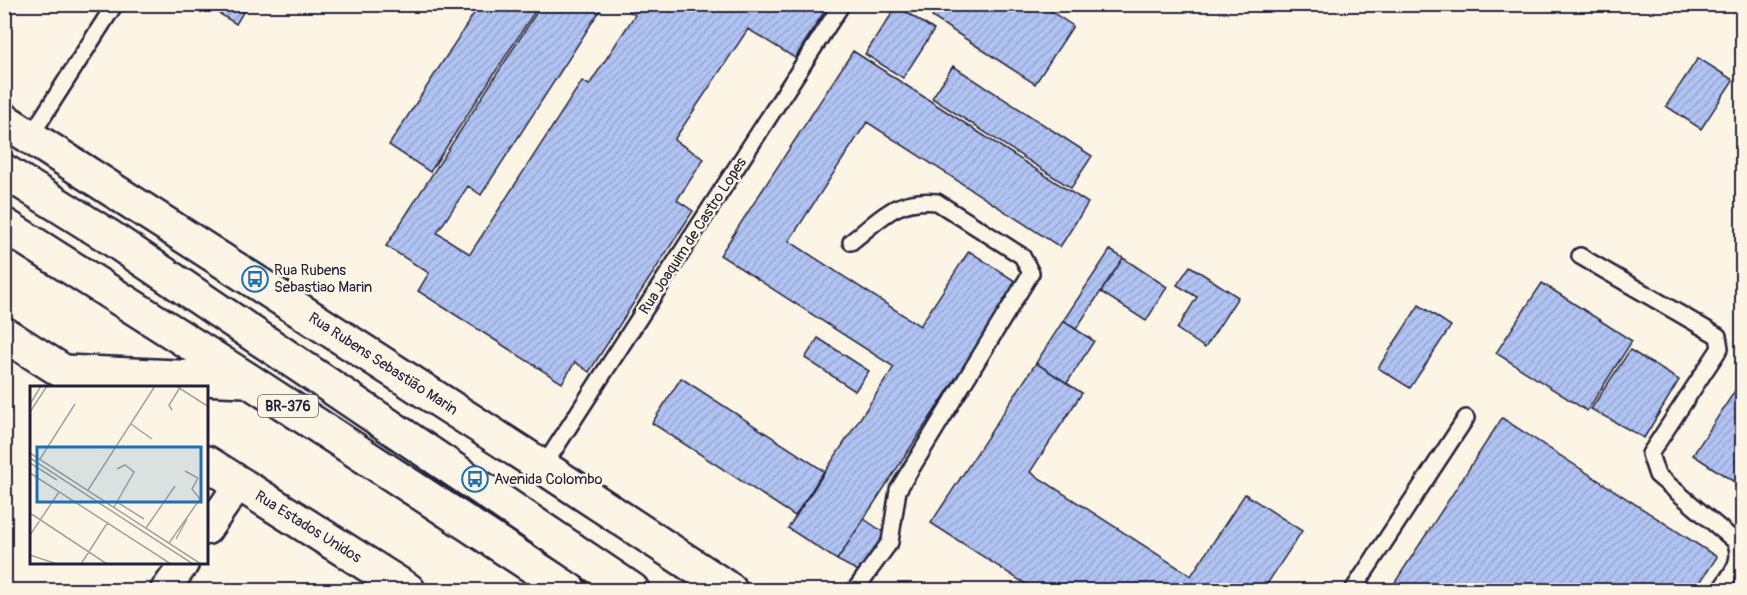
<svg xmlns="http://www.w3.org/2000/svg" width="1747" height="595" font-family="Pangolin,sans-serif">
  <defs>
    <pattern id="building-hatch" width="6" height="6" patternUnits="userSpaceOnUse" patternTransform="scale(1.5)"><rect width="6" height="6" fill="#b1c3f2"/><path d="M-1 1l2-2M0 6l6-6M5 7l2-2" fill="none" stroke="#98a7d0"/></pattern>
  </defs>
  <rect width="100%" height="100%" fill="#fcf5e5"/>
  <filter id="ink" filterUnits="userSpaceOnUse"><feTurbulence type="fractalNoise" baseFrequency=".0167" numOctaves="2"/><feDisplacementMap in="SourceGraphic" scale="12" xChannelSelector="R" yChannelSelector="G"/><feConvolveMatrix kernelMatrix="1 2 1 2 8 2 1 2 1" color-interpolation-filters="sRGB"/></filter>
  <g filter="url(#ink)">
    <!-- building -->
    <path fill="url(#building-hatch)" stroke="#22223b" stroke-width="1.5" d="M 204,4 L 248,4 L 236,24 Z
      M 480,4 L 539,5 L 430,172 L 389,145 Z
      M 542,4 L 604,4 L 481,195 L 468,186 L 437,233 L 470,254 L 582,81 L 589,85 L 635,15 L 628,10 L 632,4 L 829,4 L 795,58 L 748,29 L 674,140 L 704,159 L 677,200 L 693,211 L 589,372 L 575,362 L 562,383 L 418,291 L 429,273 L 386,246 Z
      M 940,4 L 1040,4 L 1073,26 L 1035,84 L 932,17 Z
      M 1724,4 L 1742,4 L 1742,16 Z
      M 897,6 L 934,30 L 903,78 L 865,54 Z
      M 853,51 L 1088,203 L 1060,247 L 867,122 L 789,241 L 920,326 L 969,251 L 1018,283 L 837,560 L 788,528 L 894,367 L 720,255 Z
      M 1698,58 L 1733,80 L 1701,129 L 1666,106 Z
      M 953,66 L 1092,156 L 1071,188 L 932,98 Z
      M 1110,250 L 1123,258 L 1076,329 L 1063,321 Z
      M 1123,258 L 1167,287 L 1146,321 L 1101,292 Z
      M 1190,266 L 1238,297 L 1205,348 L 1177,329 L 1197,297 L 1177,285 Z
      M 1542,283 L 1632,341 L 1587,411 L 1496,353 Z
      M 1419,305 L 1451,326 L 1410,388 L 1378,368 Z
      M 1063,321 L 1094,341 L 1067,383 L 1036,363 Z
      M 818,338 L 869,371 L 855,391 L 805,358 Z
      M 1630,350 L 1679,380 L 1644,438 L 1591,409 Z
      M 1036,363 L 1082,393 L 1030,472 L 1191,576 L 1245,494 L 1302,531 L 1263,590 L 1035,590 L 931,523 Z
      M 681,378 L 824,471 L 795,516 L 652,423 Z
      M 1742,380 L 1742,487 L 1693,455 Z
      M 1502,418 L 1717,557 L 1695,590 L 1390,590 Z
      M 864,519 L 889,536 L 864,574 L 837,560 Z"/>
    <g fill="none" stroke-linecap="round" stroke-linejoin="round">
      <!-- service casing -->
      <g stroke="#22223b" stroke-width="20">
        <path id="service" d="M 30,137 L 115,4
          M 851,242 C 882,218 895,198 937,202 L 1022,256 L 1031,273 L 898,490 L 890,542 L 855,590
          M 1580,256 L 1718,336 L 1720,348 L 1650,454 L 1657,475 L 1735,541 C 1744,561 1731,574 1720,590
          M 543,467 L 842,4
          M 1353,590 L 1466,418"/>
      </g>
      <!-- minor casing -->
      <g stroke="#22223b" stroke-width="33">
        <path id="minor" d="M 207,530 L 239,484
          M 165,590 L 184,564"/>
      </g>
      <!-- tertiary casing -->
      <g stroke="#22223b" stroke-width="38">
        <path id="tertiary" d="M 4,120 L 543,467 L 730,590
          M 4,334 L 89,388
          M 207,463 L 408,590"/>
      </g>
      <!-- primary casing -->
      <g stroke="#22223b" stroke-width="38">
        <path id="primary" d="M 4,171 L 108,236 L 632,590
          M 4,225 L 248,380 L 569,590
          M 64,372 L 245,380"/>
      </g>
      <!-- service -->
      <use href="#service" stroke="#fcf5e5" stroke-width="15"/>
      <!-- minor -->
      <use href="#minor" stroke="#fcf5e5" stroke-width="28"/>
      <!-- tertiary -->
      <use href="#tertiary" stroke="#fcf5e5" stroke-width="33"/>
      <!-- primary -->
      <use href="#primary" stroke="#fcf5e5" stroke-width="33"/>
    </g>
  </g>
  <!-- icons -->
  <defs>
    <g id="bus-ring" transform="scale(1.35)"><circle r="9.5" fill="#fcf5e5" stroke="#1f6fb2" stroke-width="1.5"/><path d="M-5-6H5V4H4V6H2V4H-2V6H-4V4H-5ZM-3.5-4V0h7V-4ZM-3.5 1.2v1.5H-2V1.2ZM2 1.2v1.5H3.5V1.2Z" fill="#1f6fb2"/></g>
  </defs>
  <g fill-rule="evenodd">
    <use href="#bus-ring" x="255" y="279"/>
    <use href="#bus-ring" x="475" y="479"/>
  </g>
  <g text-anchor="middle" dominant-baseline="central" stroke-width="5" stroke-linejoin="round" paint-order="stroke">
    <!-- shield labels -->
    <rect fill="#fcf5e5" stroke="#63616e" stroke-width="1.5" x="258" y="395" width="60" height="22" rx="4.5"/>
    <g font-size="14" font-weight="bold" fill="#22223b">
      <text x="288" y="406">BR-376</text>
    </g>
    <!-- street labels -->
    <g font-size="15" fill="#22223b" stroke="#fcf5e5">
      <text transform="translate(693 236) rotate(-57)">Rua Joaquim de Castro Lopes</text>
      <text transform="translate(383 364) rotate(33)">Rua Rubens Sebastião Marin</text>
      <text transform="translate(308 527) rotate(32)">Rua Estados Unidos</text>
    </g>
    <!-- poi labels -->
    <g font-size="15" fill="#22223b" stroke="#fcf5e5" text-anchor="start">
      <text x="274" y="270">Rua Rubens<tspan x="274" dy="17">Sebastiao Marin</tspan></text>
      <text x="494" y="479">Avenida Colombo</text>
    </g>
  </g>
  <!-- overview -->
  <g transform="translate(30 386)">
    <rect width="178" height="178" fill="#fcf5e5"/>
    <path fill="none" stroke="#a5a1a1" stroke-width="1.5" d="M 146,0 L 179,21M 0,18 L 11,0M 142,24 L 139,19 L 151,0M 0,26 L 17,0M 101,38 L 122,53M 0,67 L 171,178M 0,72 L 163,178M 10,73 L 45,18M 0,77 L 27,94M 0,87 L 141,178M 58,104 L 125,0M 87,116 L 114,133M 84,121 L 104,86 L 95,79 L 87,83M 0,127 L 77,178M 116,142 L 145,100M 0,149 L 29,106M 146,153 L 157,133M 139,157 L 170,113 L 162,103 L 168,92 L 155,85M 0,169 L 27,178M 51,178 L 78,136"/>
    <path fill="#1f6fb2" fill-opacity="0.15" stroke="#1f6fb2" stroke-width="3" d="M 7,61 L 171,61 L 171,116 L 7,116 Z"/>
    <rect width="178" height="178" fill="none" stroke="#22223b" stroke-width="3"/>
  </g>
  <!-- margin -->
  <rect width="1747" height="595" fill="none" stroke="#fcf5e5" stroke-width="24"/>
  <rect x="12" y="12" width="1723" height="571" fill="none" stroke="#22223b" stroke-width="2" filter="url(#ink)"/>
</svg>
